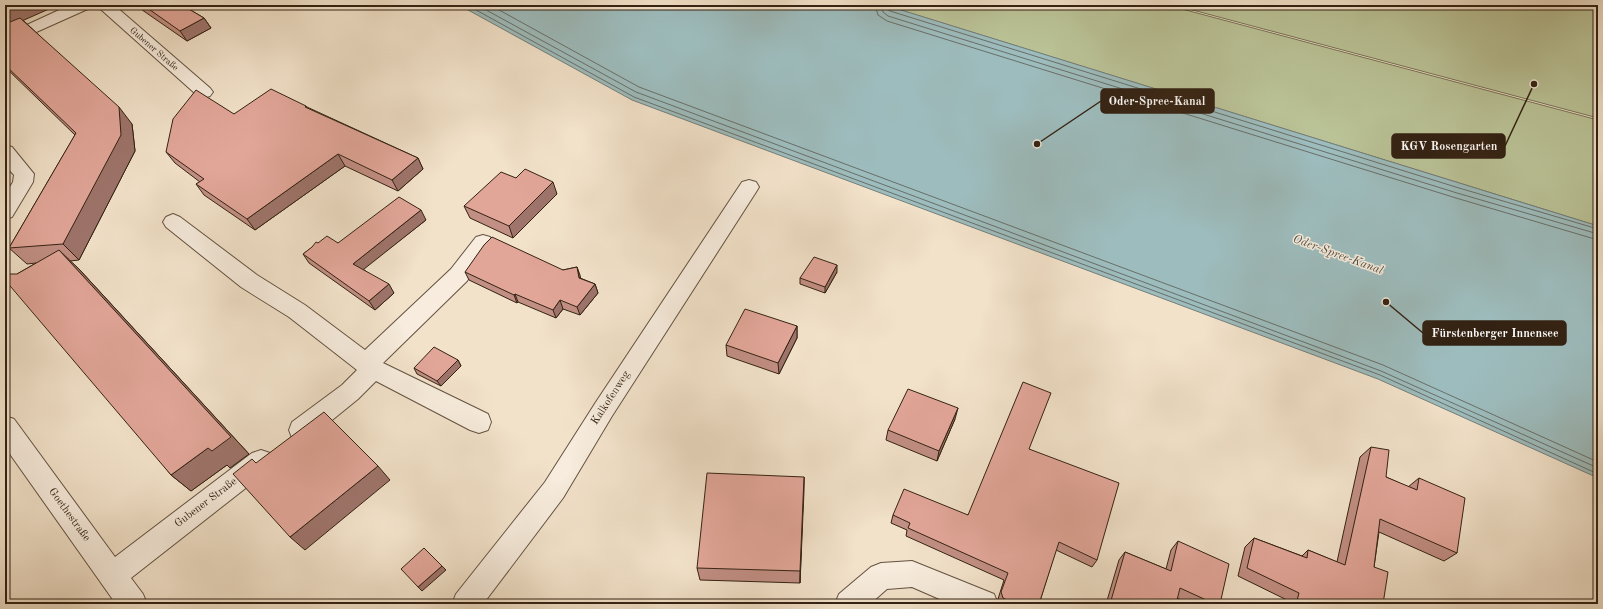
<svg xmlns="http://www.w3.org/2000/svg" width="1603" height="609" font-family="'Old Standard TT',serif">
  <rect width="100%" height="100%" fill="#f2e2ca"/>
  <filter id="stains"><feTurbulence type="fractalNoise" baseFrequency=".005" numOctaves="4"/><feColorMatrix values="0 0 0 0 .2 0 0 0 0 .09 0 0 0 0 .02 0 0 0 .5 -.17"/></filter>
  <radialGradient id="worn" r=".72"><stop offset=".6" stop-color="#630" stop-opacity="0"/><stop offset="1" stop-color="#630" stop-opacity=".3"/></radialGradient>
  <!-- green -->
  <path fill="#bac397" stroke="#767255" d="M 884,5 L 1172,5 L 1182,9 L 1598,120 L 1598,226 Z
    M 1177,5 L 1598,5 L 1598,118 L 1185,8 Z"/>
  <!-- water -->
  <path fill="#9dbcbd" stroke="#737e79" d="M 459,5 L 885,5 L 1598,226 L 1598,478 L 1378,379 L 632,100 Z"/>
  <g fill="none" stroke-linecap="round" stroke-linejoin="round">
    <!-- shore -->
    <path stroke="#686f68" stroke-width="1" d="M 467,5 L 634,97 L 1380,375 L 1598,474
      M 477,5 L 636,92 L 1381,371 L 1598,468
      M 490,5 L 639,87 L 1383,365 L 1598,462
      M 875,5 L 878,15 L 887,21 L 1456,198 L 1598,240
      M 881,5 L 883,12 L 888,16 L 1457,193 L 1598,234
      M 886,5 L 887,9 L 890,11 L 1459,188 L 1598,229"/>
    <!-- minor casing -->
    <g stroke="#635241" stroke-width="2">
      <path id="minor" d="M 70,5 L 92,5 L 90,8 L 5,46 L 5,35 Z
        M 96,5 L 114,5 L 210,88 L 213,92 L 210,96 L 204,98 L 198,96 Z
        M 5,145 L 12,147 L 34,174 L 33,182 L 12,217 L 5,219 L 5,195 L 13,182 L 14,175 L 5,165 Z
        M 749,180 L 756,182 L 759,187 L 756,192 L 612,416 L 563,498 L 483,604 L 452,604 L 456,594 L 545,482 L 596,402 L 742,182 Z
        M 173,214 L 180,217 L 257,275 L 305,305 L 365,350 L 451,269 L 476,237 L 483,235 L 490,237 L 493,243 L 467,281 L 383,363 L 488,414 L 491,422 L 488,430 L 479,433 L 470,430 L 376,381 L 358,399 L 310,438 L 301,441 L 292,438 L 289,430 L 292,422 L 342,385 L 357,370 L 289,317 L 241,287 L 166,227 L 163,222 L 166,217 Z
        M 5,416 L 14,419 L 115,557 L 252,453 L 261,450 L 270,453 L 273,461 L 270,469 L 131,578 L 143,594 L 147,604 L 116,604 L 5,447 Z
        M 912,561 L 994,594 L 998,604 L 951,604 L 912,587 L 887,589 L 870,604 L 835,604 L 839,594 L 871,567 L 881,563 Z"/>
    </g>
    <!-- minor -->
    <use href="#minor" fill="#f7ecdd" fill-rule="evenodd"/>
  </g>
  <!-- wall -->
  <path fill="#c28f84" stroke="#332213" d="M 5,5 L 23,20 L 132,124 L 135,151 L 79,260 L 70,261 L 79,269 L 249,454 L 230,468 L 227,465 L 191,491 L 171,475 L 17,274 L 36,263 L 27,264 L 9,248 L 75,135 L 5,67 Z
    M 135,5 L 182,5 L 204,18 L 211,28 L 187,41 Z
    M 306,106 L 307,107 L 418,158 L 423,169 L 398,191 L 345,166 L 255,230 L 204,195 L 196,184 L 200,182 L 175,163 L 166,152 L 234,114 Z
    M 516,178 L 557,194 L 513,238 L 470,218 L 464,206 Z
    M 426,220 L 363,269 L 394,293 L 375,310 L 309,263 L 303,254 L 318,243 L 338,243 Z
    M 577,267 L 580,278 L 595,284 L 598,293 L 580,315 L 563,309 L 556,318 L 518,302 L 517,303 L 469,280 L 465,272 L 563,270 Z
    M 837,272 L 825,293 L 800,284 L 800,278 Z
    M 797,326 L 797,338 L 779,374 L 727,356 L 726,345 Z
    M 458,360 L 461,366 L 441,386 L 417,374 L 414,368 Z
    M 955,419 L 937,461 L 886,440 L 888,430 Z
    M 1371,447 L 1386,477 L 1408,487 L 1419,478 L 1457,553 L 1444,561 L 1379,532 L 1374,567 L 1383,604 L 1288,604 L 1289,601 L 1238,576 L 1245,547 L 1254,538 L 1302,556 L 1308,550 L 1337,562 L 1360,457 Z
    M 1029,449 L 1097,560 L 1092,567 L 1056,550 L 1039,604 L 999,604 L 998,599 L 1004,580 L 906,536 L 907,530 L 891,523 L 893,515 L 968,515 Z
    M 804,477 L 800,583 L 700,580 L 697,568 Z
    M 1178,541 L 1220,604 L 1190,604 L 1177,598 L 1176,604 L 1106,604 L 1119,560 L 1125,552 L 1166,569 L 1171,550 Z"/>
  <!-- shaded-wall -->
  <path fill="#9e746b" stroke="#332213" d="M 19,5 L 58,5 L 6,28 L 5,26 L 5,11 Z
    M 204,18 L 211,28 L 187,41 L 180,31 Z
    M 119,107 L 132,124 L 135,151 L 79,260 L 63,244 Z
    M 338,154 L 345,166 L 255,230 L 247,219 Z
    M 418,158 L 423,169 L 398,191 L 392,180 Z
    M 553,182 L 557,194 L 513,238 L 509,226 Z
    M 421,210 L 426,220 L 359,273 L 353,264 Z
    M 59,250 L 79,269 L 249,454 L 230,468 L 227,465 L 191,491 L 171,475 L 208,448 Z
    M 837,265 L 837,272 L 825,293 L 825,287 Z
    M 577,267 L 580,275 L 582,286 L 579,278 Z
    M 389,284 L 394,293 L 375,310 L 369,301 Z
    M 595,284 L 598,293 L 580,315 L 577,307 Z
    M 515,294 L 518,302 L 517,303 L 514,295 Z
    M 560,300 L 563,309 L 556,318 L 553,310 Z
    M 797,326 L 797,338 L 779,374 L 778,363 Z
    M 458,360 L 461,366 L 441,386 L 437,381 Z
    M 958,408 L 955,419 L 937,461 L 939,451 Z
    M 378,466 L 390,480 L 305,550 L 290,537 Z
    M 804,477 L 804,491 L 800,583 L 800,571 Z
    M 442,566 L 446,570 L 422,591 L 418,587 Z"/>
  <!-- building -->
  <path fill="#e2a699" stroke="#332213" d="M 5,5 L 19,5 L 5,11 Z
    M 143,5 L 182,5 L 204,18 L 180,31 Z
    M 20,18 L 119,107 L 121,135 L 63,244 L 9,248 L 76,133 L 5,65 L 5,24 Z
    M 271,89 L 306,106 L 305,107 L 418,158 L 392,180 L 338,154 L 247,219 L 196,184 L 204,179 L 166,152 L 173,119 L 196,90 L 234,114 Z
    M 525,169 L 553,182 L 509,226 L 464,206 L 501,172 L 516,178 Z
    M 399,197 L 421,210 L 353,264 L 389,284 L 369,301 L 303,254 L 312,247 L 316,242 L 318,243 L 327,236 L 338,243 Z
    M 492,237 L 563,270 L 577,267 L 579,278 L 595,284 L 577,307 L 560,300 L 553,310 L 515,294 L 514,295 L 465,272 L 484,245 Z
    M 59,250 L 231,437 L 212,451 L 208,448 L 171,475 L 5,280 L 5,274 L 17,274 Z
    M 814,257 L 837,265 L 825,287 L 800,278 Z
    M 745,309 L 797,326 L 778,363 L 726,345 Z
    M 434,347 L 458,360 L 437,381 L 414,368 Z
    M 1023,382 L 1051,393 L 1029,449 L 1119,483 L 1097,560 L 1059,542 L 1039,604 L 1015,604 L 1003,598 L 1001,592 L 1008,573 L 908,528 L 910,523 L 893,515 L 904,489 L 968,515 Z
    M 908,389 L 958,408 L 939,451 L 888,430 Z
    M 324,412 L 378,466 L 290,537 L 233,474 L 252,459 L 256,463 Z
    M 1371,447 L 1389,450 L 1386,477 L 1417,490 L 1419,478 L 1465,498 L 1457,553 L 1380,519 L 1374,567 L 1388,572 L 1383,604 L 1296,604 L 1299,593 L 1247,568 L 1254,538 L 1307,558 L 1308,550 L 1345,565 Z
    M 707,473 L 804,477 L 800,571 L 697,568 Z
    M 1178,541 L 1229,564 L 1220,604 L 1215,604 L 1180,588 L 1176,604 L 1110,604 L 1125,552 L 1171,571 Z
    M 424,548 L 442,566 L 418,587 L 401,569 Z"/>
  <g text-anchor="middle" dominant-baseline="central" stroke-width="3" stroke-linejoin="round" paint-order="stroke">
    <!-- far-street labels -->
    <g font-size="9" fill="#332213" stroke="#f7ecdd">
      <text transform="translate(154 49) rotate(41)">Gubener Straße</text>
    </g>
    <!-- street labels -->
    <g font-size="11" fill="#332213" stroke="#f7ecdd">
      <text transform="translate(611 398) rotate(-57)">Kalkofenweg</text>
      <text transform="translate(206 503) rotate(-37)">Gubener Straße</text>
      <text transform="translate(69 515) rotate(54)">Goethestraße</text>
    </g>
    <!-- water labels -->
    <g font-size="12" font-style="italic" fill="#535046" stroke="#f7ecdd">
      <text transform="translate(1338 255) rotate(20)">Oder-Spree-Kanal</text>
    </g>
  </g>
  <!-- callouts -->
  <path fill="none" stroke="#332213" stroke-width="1.5" d="M1037 144L1101 101M1534 84L1505 146M1386 302L1423 333"/>
  <g fill="#332213" stroke="#f7ecdd" stroke-width="1.5">
    <circle cx="1037" cy="144" r="4"/>
    <circle cx="1534" cy="84" r="4"/>
    <circle cx="1386" cy="302" r="4"/>
  </g>
  <g fill="#332213" stroke="#332213" stroke-width="1.5">
    <rect x="1101" y="89" width="113" height="24" rx="4"/>
    <rect x="1392" y="134" width="113" height="24" rx="4"/>
    <rect x="1423" y="321" width="143" height="24" rx="4"/>
  </g>
  <g font-size="12" text-anchor="middle" font-weight="bold" fill="#fff">
    <text x="1157" y="105">Oder-Spree-Kanal</text>
    <text x="1449" y="150">KGV Rosengarten</text>
    <text x="1495" y="337">Fürstenberger Innensee</text>
  </g>
  <!-- margin -->
  <rect width="1603" height="609" fill="none" stroke="#f2e2ca" stroke-width="20"/>
  <rect x="6" y="6" width="1591" height="597" fill="none" stroke="#332213" stroke-width="2"/>
  <rect x="10" y="10" width="1583" height="589" fill="none" stroke="#332213"/>
  <rect width="100%" height="100%" filter="url(#stains)"/>
  <rect width="100%" height="100%" fill="url(#worn)"/>
</svg>
